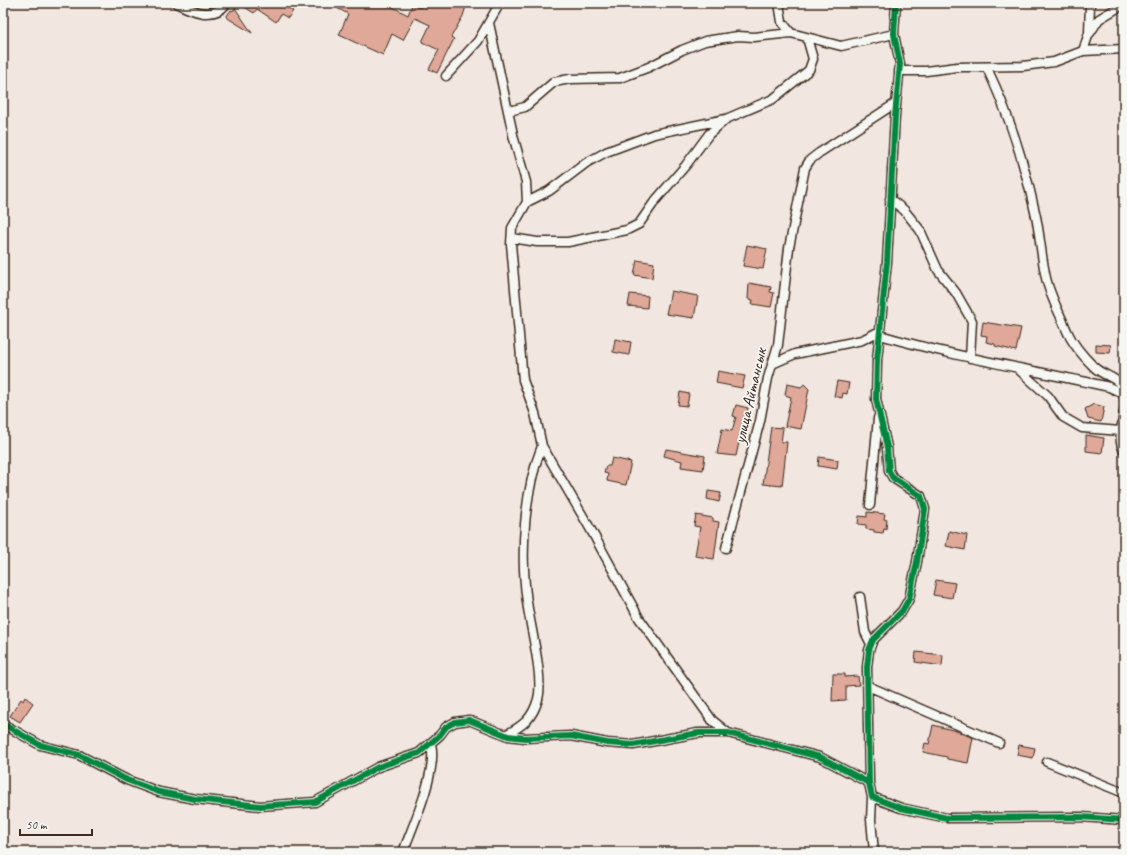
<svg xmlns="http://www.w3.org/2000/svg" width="1127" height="855" font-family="Caveat,sans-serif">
  <rect width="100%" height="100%" fill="#f1e6e0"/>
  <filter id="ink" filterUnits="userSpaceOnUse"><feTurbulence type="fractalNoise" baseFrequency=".025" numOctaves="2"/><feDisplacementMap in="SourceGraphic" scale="8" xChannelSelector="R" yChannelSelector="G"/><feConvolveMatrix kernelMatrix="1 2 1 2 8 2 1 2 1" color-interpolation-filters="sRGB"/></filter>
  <g filter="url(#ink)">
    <!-- building -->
    <path fill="#dfa898" stroke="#3b2a1e" d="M 238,3 L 280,3 L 293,11 L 288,18 L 281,14 L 276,22 L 257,9 L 254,13 Z
      M 328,3 L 385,3 L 408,15 L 412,5 L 420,8 L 423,3 L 467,3 L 463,16 L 451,37 L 454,39 L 437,73 L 429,69 L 439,50 L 422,42 L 430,25 L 415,18 L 403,40 L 392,34 L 383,55 L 339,35 L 348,14 Z
      M 235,8 L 252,33 L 226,17 L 231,10 L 233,11 Z
      M 747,245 L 767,249 L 763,269 L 743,266 Z
      M 637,260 L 654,263 L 652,278 L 634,275 Z
      M 749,283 L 771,287 L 770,292 L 774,293 L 771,307 L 752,304 L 753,300 L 748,299 Z
      M 671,291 L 698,296 L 694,318 L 666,314 Z
      M 630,294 L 648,296 L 647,308 L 628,306 Z
      M 983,322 L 1021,328 L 1016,351 L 995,346 L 995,344 L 986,342 L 987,336 L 981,335 Z
      M 615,339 L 631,342 L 629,355 L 613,352 Z
      M 1096,344 L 1111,345 L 1110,353 L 1096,352 Z
      M 718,371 L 745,376 L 742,388 L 716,383 Z
      M 837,381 L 849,383 L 847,394 L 843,393 L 842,398 L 834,396 Z
      M 787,384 L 801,387 L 804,384 L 809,389 L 801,429 L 785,426 L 791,397 L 785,395 Z
      M 680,392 L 689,394 L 687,406 L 678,405 Z
      M 1094,404 L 1104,407 L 1101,422 L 1088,419 L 1085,409 Z
      M 736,405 L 748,408 L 745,420 L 748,421 L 747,428 L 743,427 L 742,429 L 736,456 L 717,454 L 722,429 L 732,431 L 736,417 L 733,416 Z
      M 771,427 L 783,428 L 781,442 L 787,442 L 782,486 L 763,484 Z
      M 1086,435 L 1104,438 L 1102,453 L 1086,451 Z
      M 666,449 L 705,456 L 703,470 L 681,467 L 682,461 L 664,456 Z
      M 819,457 L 838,460 L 837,469 L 818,466 Z
      M 612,458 L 631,462 L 626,485 L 607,481 L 608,474 L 604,473 L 606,466 L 610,466 Z
      M 708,491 L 721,493 L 719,502 L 707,499 Z
      M 867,512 L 885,514 L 884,519 L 887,520 L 886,529 L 884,528 L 883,533 L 874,532 L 874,530 L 866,529 L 866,525 L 858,524 L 859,516 L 867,517 Z
      M 696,515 L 713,518 L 713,521 L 719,522 L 714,559 L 695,556 L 700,527 L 694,526 Z
      M 949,531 L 967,535 L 965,550 L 946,546 Z
      M 936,580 L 955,583 L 952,598 L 933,595 Z
      M 916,652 L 943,655 L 942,666 L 915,662 Z
      M 833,674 L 845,674 L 845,677 L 858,676 L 859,685 L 846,686 L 846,700 L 832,701 Z
      M 25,697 L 33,703 L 20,722 L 10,716 L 21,699 L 23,701 Z
      M 933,725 L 957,731 L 973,738 L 968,763 L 947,759 L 947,757 L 923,752 L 925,743 L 929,744 Z
      M 1019,745 L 1035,748 L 1033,758 L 1017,755 Z"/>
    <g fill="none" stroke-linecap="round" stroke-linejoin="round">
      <!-- street casing -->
      <g stroke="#3b2a1e" stroke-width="11">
        <path id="street" d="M 176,3 C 192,11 213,21 227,3
          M 779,3 L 782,22 L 791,33
          M 896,3 L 894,34 L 900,64 L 895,116 L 887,262 L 877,360 L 876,399 L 887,447 L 889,471 L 893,478 L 921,496 L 925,509 L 917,562 L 909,599 L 902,611 L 873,640 L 869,650 L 867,667 L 869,783 L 872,797 L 901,808 L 947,818 L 1081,817 L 1124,820
          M 489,23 L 514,139 L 526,182 L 527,202 L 512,228 L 511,244 L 523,380 L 535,413 L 542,446 L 591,530 L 639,618 L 712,720 L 728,733
          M 1090,33 L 1099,19 L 1124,4
          M 1083,51 L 1089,33 L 1090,3
          M 987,68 C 1009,114 1024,162 1035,212 C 1040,233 1041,256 1046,278 C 1050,296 1060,314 1067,331 C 1073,345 1084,357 1094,367 C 1105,378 1122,376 1124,395
          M 899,71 L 926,71 L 957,67 L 1023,66 L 1054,62 L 1083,51 L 1124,49
          M 446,76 L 478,41 L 500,3
          M 509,111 L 525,107 L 554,82 L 570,79 L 620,78 L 649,67 L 682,50 L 705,41 L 738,36 L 754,37 L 791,33 L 841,46 L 894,34
          M 890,199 L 904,210 L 920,230 L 938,270 L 956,293 L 972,321 L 970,358
          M 527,202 L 549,191 L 586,163 L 606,152 L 654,134 L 726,119 L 773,99 L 809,70 L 813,59 L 807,38
          M 512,238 L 537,242 L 568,242 L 627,230 L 639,224 L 655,201 L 686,165 L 709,134 L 725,120
          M 880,335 C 955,357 1033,370 1109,387 L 1124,394
          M 772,364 L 795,354 L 862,340 L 880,331
          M 1017,368 L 1048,396 L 1063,417 L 1082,428 L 1121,431
          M 1124,412 C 1123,422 1117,442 1124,450
          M 870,505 L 878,418
          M 726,548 L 760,421 L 768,378 L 778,345 L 789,248 L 805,168 L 810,160 L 819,153 L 896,103
          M 860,597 L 865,632 L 871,644
          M 868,686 L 999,743
          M 3,724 L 40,745 L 79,755 L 127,780 L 159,792 L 195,799 L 260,806 L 315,802 L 378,767 L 419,753 L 440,735 L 446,727 L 455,722 L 469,720 L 508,736 L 525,738 L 571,736 L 607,743 L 633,745 L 698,733 L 728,733 L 820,757 L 869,783
          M 505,735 C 523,726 533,718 538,699 C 544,678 530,625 527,602 C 520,554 524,491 542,446
          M 1047,762 L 1124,793
          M 872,797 L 871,820 L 874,852
          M 403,852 C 413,826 438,770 431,744"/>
      </g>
      <!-- street -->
      <use href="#street" stroke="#f6f6f2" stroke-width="8"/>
      <!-- cycleway casing -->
      <g stroke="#f6f6f2" stroke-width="8">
        <path id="cycleway" d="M 896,3 L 894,34 L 900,64 L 895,116 L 887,262 L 877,360 L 876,399 L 887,447 L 889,471 L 893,478 L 921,496 L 925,509 L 917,562 L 909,599 L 902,611 L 873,640 L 869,650 L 867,667 L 869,783 L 872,797 L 901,808 L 947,818 L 1081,817 L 1124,820
          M 3,724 L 40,745 L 79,755 L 127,780 L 159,792 L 195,799 L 260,806 L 315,802 L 378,767 L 419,753 L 440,735 L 446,727 L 455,722 L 469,720 L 508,736 L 525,738 L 571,736 L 607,743 L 633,745 L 698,733 L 728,733 L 820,757 L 869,783"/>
      </g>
      <!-- cycleway -->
      <use href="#cycleway" stroke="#00873e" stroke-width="6"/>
    </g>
  </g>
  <g text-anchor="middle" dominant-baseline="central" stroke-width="3.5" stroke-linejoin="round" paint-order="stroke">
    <!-- street labels -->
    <g font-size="17" fill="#3b2a1e" stroke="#f6f6f2">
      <text transform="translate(750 396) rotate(-77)">улица Айтансык</text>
    </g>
  </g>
  <!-- margin -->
  <rect width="1127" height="855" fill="none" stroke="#f6f6f2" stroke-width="16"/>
  <rect x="8" y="8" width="1111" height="839" fill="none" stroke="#3b2a1e" stroke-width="1.5" filter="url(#ink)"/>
  <!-- scale -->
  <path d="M20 829v6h72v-6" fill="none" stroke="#3b2a1e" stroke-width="2"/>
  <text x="26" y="829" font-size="12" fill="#3b2a1e" stroke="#f6f6f2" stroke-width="3" paint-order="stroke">50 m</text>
</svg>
